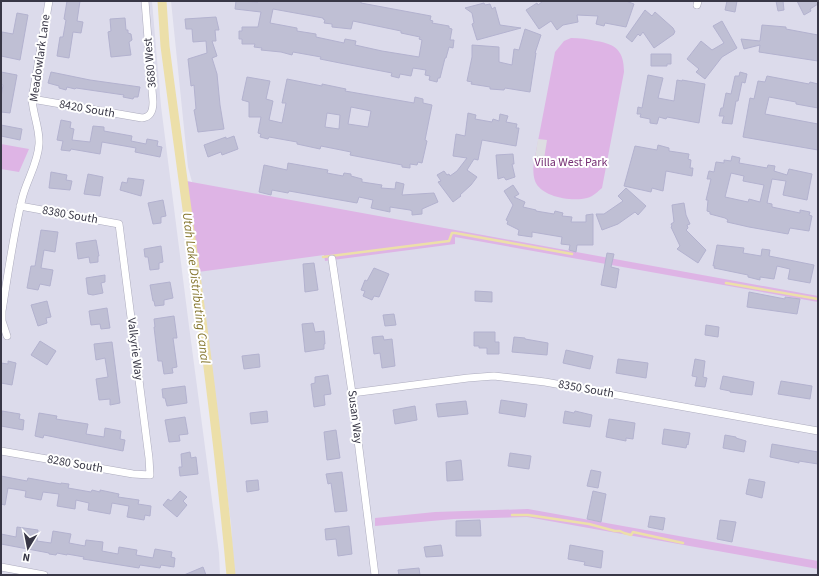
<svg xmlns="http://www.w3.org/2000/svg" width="819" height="576" font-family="'Source Sans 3',sans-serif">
  <rect width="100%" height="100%" fill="#eae9f3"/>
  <!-- residential -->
  <path fill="#dcdbeb" d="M 1,1 L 152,1 L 161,106 L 189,326 L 219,553 L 220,575 L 1,575 Z
    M 171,1 L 818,1 L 818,575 L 234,575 L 231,524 L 186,181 L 192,182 L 188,167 Z"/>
  <!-- green -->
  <path fill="#deb4e5" d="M 571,38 C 580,38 588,39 596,41 C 616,44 624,51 624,72 L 602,188 C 597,192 594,196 587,198 C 572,202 541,197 535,181 C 533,175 533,168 534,162 L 555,52 L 564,41 Z
    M 1,144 L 29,149 L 19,172 L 1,169 Z
    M 186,181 L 818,296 L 818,302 L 455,237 L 455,244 L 325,261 L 324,255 L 198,272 Z
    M 528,509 L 818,561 L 818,569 L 527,517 L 454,519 L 375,526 L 375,518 L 435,512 Z"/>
  <!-- parking -->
  <path fill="#dddde2" d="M 538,139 L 547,140 L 543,165 L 534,164 Z"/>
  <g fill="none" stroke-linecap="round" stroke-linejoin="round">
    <!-- stream -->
    <path stroke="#ecdfa9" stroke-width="2.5" d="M 323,257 L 449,241 L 452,233 L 455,233 L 572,254
      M 726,283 L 818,299
      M 512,515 L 528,515 L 589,524 L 615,531 L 620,531 L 624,533 L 631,535 L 633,532 L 683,543"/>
    <!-- canal -->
    <path stroke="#ecdfa9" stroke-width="9" d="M 162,1 L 165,46 C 188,222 215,398 231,575"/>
  </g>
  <!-- building -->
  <path fill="#bfbfd4" stroke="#b3b2cf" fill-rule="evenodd" d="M 67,1 L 80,1 L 77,21 L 83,22 L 81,33 L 73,32 L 69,58 L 57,56 L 60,37 L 63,37 L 66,20 L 64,19 Z
    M 236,1 L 258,2 L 258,1 L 361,1 L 361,3 L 431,16 L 430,20 L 433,21 L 432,23 L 449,26 L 449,28 L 452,29 L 450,40 L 454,40 L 453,48 L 449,47 L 446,58 L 445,58 L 440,78 L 438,78 L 437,82 L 429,80 L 430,76 L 425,75 L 426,70 L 413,68 L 411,76 L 400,74 L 399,78 L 391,76 L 392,73 L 340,63 L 320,59 L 321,57 L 293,52 L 292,55 L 281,52 L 261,50 L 262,48 L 254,47 L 255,44 L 242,44 L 242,39 L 239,39 L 239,31 L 242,31 L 242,27 L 258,27 L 261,12 L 235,9 ZM 273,9 L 323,18 L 323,19 L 325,20 L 324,23 L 332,24 L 332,27 L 351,29 L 353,21 L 401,31 L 401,33 L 420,37 L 419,39 L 422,40 L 419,57 L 382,51 L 355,45 L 356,41 L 345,39 L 344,43 L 316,37 L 316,34 L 297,31 L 297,28 L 270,23 Z
    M 543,1 L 626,1 L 634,4 L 626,27 L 605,23 L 604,26 L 596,24 L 598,16 L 577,15 L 578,22 L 563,25 L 557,30 L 551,21 L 539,29 L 526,10 L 537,3 L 538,5 Z
    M 727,1 L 737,1 L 735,12 L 725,10 Z
    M 776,1 L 783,1 L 784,10 L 778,11 Z
    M 797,1 L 818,1 L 818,4 L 810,9 L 811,11 L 804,15 Z
    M 484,3 L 485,5 L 490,4 L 492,9 L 495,7 L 500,25 L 521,28 L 477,40 L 472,24 L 474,23 L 472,13 L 465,8 Z
    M 645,10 L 652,16 L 655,12 L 673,28 L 675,32 L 674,33 L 674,34 L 654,48 L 643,32 L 640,36 L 638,34 L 632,42 L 626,37 Z
    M 17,13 L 28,15 L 20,60 L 1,56 L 2,32 L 13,34 Z
    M 216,17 L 219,30 L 215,30 L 216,41 L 212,41 L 217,56 L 212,58 L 217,74 L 220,105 L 224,129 L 198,132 L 194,110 L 196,109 L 194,85 L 191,86 L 188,59 L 207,53 L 206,41 L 193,42 L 192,29 L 186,29 L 185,19 Z
    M 125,18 L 126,30 L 128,30 L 128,33 L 131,34 L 132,40 L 129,42 L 131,55 L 111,57 L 108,32 L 111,31 L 110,19 Z
    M 722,21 L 737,48 L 722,57 L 705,79 L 696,72 L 699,69 L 687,59 L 701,41 L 712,50 L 724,43 L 713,26 Z
    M 762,25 L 786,27 L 786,29 L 818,35 L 818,61 L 759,52 L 760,45 L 744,49 L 741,39 L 760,41 Z
    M 525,29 L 541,35 L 535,53 L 536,53 L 530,92 L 505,88 L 504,90 L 490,89 L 490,87 L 471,84 L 472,82 L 467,81 L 472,57 L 472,45 L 499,47 L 499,62 L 512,65 L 514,49 L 519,50 Z
    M 651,54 L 671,54 L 671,64 L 667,64 L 667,66 L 651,66 Z
    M 1,72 L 17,75 L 10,113 L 1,112 L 1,97 L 3,85 L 1,84 Z
    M 51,72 L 90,80 L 140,87 L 138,97 L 134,97 L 133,99 L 123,97 L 124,95 L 76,88 L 75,89 L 67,87 L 66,90 L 59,88 L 59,86 L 48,83 Z
    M 740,72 L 747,74 L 745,83 L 742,82 L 738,101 L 736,101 L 732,124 L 722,123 L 724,116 L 719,116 L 721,108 L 723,108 L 726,93 L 731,94 L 735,76 L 739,76 Z
    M 648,75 L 663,78 L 658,98 L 674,101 L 677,80 L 682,81 L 682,80 L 705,84 L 699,123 L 667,117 L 666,119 L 659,117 L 657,124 L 650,123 L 650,119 L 640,117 L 641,114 L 637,114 L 638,107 L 642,108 Z
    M 767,76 L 809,84 L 810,82 L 818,84 L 818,108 L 796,104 L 796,102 L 769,97 L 765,114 L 818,124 L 818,150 L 743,137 L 750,98 L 754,99 L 758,81 L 765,82 Z
    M 247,77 L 270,81 L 266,99 L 273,101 L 269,120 L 282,123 L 286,103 L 282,103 L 287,79 L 322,86 L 322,84 L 346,89 L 345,91 L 414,103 L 415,97 L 423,99 L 423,103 L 432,105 L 425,140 L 427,141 L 422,163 L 418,162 L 417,165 L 410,164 L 410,168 L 402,167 L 402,165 L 350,155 L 351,152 L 321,146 L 320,149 L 297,144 L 297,142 L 269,137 L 268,139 L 260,137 L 261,134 L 258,133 L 261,117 L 249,117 L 249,102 L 242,100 ZM 351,107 L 371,111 L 368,127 L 348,124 ZM 327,113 L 340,115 L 339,129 L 325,127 Z
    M 468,113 L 476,115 L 475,119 L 492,122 L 493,119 L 499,121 L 500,114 L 508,116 L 506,122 L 517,124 L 516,128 L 519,128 L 516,146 L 482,140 L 478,160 L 474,159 L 467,170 L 477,177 L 471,185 L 460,195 L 461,196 L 453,202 L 438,182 L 441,181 L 437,175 L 444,171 L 447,175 L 449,174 L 450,176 L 457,171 L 467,158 L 453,156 L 456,134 L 465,136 Z
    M 61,120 L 71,122 L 70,128 L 74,129 L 72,140 L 90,142 L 93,126 L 104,127 L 104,131 L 132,136 L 131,141 L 146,144 L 147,139 L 158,141 L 157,146 L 162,147 L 160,157 L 135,152 L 136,148 L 102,142 L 100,154 L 71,149 L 70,151 L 61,150 L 63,141 L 57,140 Z
    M 1,125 L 22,129 L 20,140 L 1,136 Z
    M 234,136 L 238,149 L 222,155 L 221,152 L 208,157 L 204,145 L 226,137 L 226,139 Z
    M 658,145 L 669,148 L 669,151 L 689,154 L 688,159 L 691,160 L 690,168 L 693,168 L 692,176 L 666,171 L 663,191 L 652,188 L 651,192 L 624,186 L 635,146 L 657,150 Z
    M 513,154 L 514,164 L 512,164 L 515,177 L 506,180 L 504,177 L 498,179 L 496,155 Z
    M 732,156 L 740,158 L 739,163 L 767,168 L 768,165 L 775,166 L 774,171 L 787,175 L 789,169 L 812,174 L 807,200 L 783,195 L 786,181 L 772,179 L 767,203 L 772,204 L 772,207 L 800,213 L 800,210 L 810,212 L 809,215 L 812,216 L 809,231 L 790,228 L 788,234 L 749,227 L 727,222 L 728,220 L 725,218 L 710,214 L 710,212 L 707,211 L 708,200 L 706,200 L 711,179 L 707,179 L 709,171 L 714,172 L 716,162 L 724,163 L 724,160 L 731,161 ZM 731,173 L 744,176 L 743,181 L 764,185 L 760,202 L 749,199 L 748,202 L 725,197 Z
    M 288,163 L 328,170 L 327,173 L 343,176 L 344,173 L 351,174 L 351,176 L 362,179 L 362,182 L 382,185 L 381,188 L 395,189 L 396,182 L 404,184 L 402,195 L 434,193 L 438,202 L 422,209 L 422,214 L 412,215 L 412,211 L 410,210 L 390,207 L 390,212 L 371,208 L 373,200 L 359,197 L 357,203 L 289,191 L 288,193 L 272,190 L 271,195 L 259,192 L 264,165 L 287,170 Z
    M 51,172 L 67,175 L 66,180 L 72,181 L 70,190 L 49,188 Z
    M 88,174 L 103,177 L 100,196 L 84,194 Z
    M 128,178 L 144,180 L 141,196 L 120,190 L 122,182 L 127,183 Z
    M 513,185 L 519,194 L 514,197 L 525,202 L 523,207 L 536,210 L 536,211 L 554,214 L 555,211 L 563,213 L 562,216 L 572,217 L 571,222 L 586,222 L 586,215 L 593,214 L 593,245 L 577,245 L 576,252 L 569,250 L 570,245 L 561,244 L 562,237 L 532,232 L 532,237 L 518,235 L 519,230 L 507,224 L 508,221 L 506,220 L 513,205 L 504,191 Z
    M 626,188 L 646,206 L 638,215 L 635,212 L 618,224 L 602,230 L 596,214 L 604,214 L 623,201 L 618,196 Z
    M 163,200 L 166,216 L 161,217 L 161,223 L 153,224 L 148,203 Z
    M 684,203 L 686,215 L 690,224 L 687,225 L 688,228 L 686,230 L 706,250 L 698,263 L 677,249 L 680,246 L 671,227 L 672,226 L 671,224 L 674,222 L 672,205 Z
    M 41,230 L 58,232 L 55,252 L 44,250 L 41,268 L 53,270 L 50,286 L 40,284 L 38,290 L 27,288 L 31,266 L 35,266 Z
    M 96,240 L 99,256 L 98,256 L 98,262 L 90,263 L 89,257 L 78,259 L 76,243 Z
    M 717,245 L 744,248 L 743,253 L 761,256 L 762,249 L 770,250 L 769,256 L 814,265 L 810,283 L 788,279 L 790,269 L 777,266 L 774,279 L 760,277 L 760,280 L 748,277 L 748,275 L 714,268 L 715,266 L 713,266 Z
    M 161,246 L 163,262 L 159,263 L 159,269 L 150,270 L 148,257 L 145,257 L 144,249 Z
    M 607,253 L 614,254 L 611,267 L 619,269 L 616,288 L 601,285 Z
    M 314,263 L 318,290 L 305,292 L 303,264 Z
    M 374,268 L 389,274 L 379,297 L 374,296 L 372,300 L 363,296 L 365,291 L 361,290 L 365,280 L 367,281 Z
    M 105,275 L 105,282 L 101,283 L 103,293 L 93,295 L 88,294 L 86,278 Z
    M 170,282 L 173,298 L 164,300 L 164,305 L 155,306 L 154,301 L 153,301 L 150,285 Z
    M 475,291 L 492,292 L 492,302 L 475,301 Z
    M 749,292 L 785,299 L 785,297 L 800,299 L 797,314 L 747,307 Z
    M 47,301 L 51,317 L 46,318 L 47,323 L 38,326 L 31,305 Z
    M 107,308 L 110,328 L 101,329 L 100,324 L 91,325 L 89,311 Z
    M 394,314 L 396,325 L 385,326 L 383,315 Z
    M 174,316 L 177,338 L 173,338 L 177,367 L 172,368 L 173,373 L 164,374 L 162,361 L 158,361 L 154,327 L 155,327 L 154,319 Z
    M 313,323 L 315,332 L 324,331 L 325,344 L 324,344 L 324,349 L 305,352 L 302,324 Z
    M 706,325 L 719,327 L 718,337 L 705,335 Z
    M 474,332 L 495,332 L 495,342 L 499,342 L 499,354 L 487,354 L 487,348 L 479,348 L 479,346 L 474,346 Z
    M 383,336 L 384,340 L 392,339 L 395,366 L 382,368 L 380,353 L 374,354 L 372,337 Z
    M 514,337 L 525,338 L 525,339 L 548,343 L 547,355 L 512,352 Z
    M 40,341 L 56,351 L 47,365 L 31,355 Z
    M 112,342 L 120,403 L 110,405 L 110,399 L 99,400 L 96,379 L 108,377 L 105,358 L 96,360 L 94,344 Z
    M 566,350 L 593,356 L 590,369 L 563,363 Z
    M 259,354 L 260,367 L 244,369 L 242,356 Z
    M 618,359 L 648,363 L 646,378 L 616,373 Z
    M 695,359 L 705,361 L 703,377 L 707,378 L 705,387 L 695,386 L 697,377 L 692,376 Z
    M 8,361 L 16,363 L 12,385 L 1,383 L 1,363 L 8,364 Z
    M 328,375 L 331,394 L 324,395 L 325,405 L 314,407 L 311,384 L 315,383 L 315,377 Z
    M 723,376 L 754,382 L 752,395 L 730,392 L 730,391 L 720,389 Z
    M 781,381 L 812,386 L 810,399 L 778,394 Z
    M 185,386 L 187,403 L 167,406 L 165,398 L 163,398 L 162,389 Z
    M 501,400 L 527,404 L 525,417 L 499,413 Z
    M 466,401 L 468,414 L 438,417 L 436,404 Z
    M 415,406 L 417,420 L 395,424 L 393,410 Z
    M 2,411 L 20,414 L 19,419 L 24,420 L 23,430 L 1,426 Z
    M 267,411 L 268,422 L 251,424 L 250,413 Z
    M 565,411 L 574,413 L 575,411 L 592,415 L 590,427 L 563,423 Z
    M 39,413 L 57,416 L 56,419 L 88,424 L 86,434 L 104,437 L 105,428 L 121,431 L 120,439 L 125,440 L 123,451 L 44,435 L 43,438 L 35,436 Z
    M 185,417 L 188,434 L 179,435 L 180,441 L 169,442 L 165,420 Z
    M 609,419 L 635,423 L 633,439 L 626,438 L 626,441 L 606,437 Z
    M 664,429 L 690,433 L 688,445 L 687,444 L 686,448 L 662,444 Z
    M 336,430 L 340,458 L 327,460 L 324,432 Z
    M 725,435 L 736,437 L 736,438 L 746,441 L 744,452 L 723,448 Z
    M 772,444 L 818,452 L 818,464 L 799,461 L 799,463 L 770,457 Z
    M 190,452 L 191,458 L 196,457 L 198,474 L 180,476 L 179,467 L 182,467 L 181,454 Z
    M 510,453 L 531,456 L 529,469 L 508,466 Z
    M 461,460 L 463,480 L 447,481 L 446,462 Z
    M 591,470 L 601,472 L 598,488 L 587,486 Z
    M 342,472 L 347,511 L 335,512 L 331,483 L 328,484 L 326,474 Z
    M 1,476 L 27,481 L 28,478 L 61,484 L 61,483 L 69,484 L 68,488 L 91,492 L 92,490 L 100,492 L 100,490 L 119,494 L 118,497 L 139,500 L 138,504 L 151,506 L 150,516 L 145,515 L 144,520 L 127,517 L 129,506 L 112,503 L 110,514 L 88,510 L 89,503 L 76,500 L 75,509 L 57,506 L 59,494 L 43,492 L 41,500 L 25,497 L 26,491 L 8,488 L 5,505 L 1,504 Z
    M 749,479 L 765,482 L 762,498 L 746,494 Z
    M 258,480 L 259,490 L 247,492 L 246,481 Z
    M 180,491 L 187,497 L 183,501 L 187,505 L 177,517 L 163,505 L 168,499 L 171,501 Z
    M 593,491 L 606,494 L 601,522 L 587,519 Z
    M 650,516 L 665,518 L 663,530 L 648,527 Z
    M 480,520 L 481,536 L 456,536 L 456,521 Z
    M 720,520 L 736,522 L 732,542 L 717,539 Z
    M 349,526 L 352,554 L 338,556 L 336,539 L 326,540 L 325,529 Z
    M 17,527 L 38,530 L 37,541 L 51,543 L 53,531 L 71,534 L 69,543 L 85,546 L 86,540 L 103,542 L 102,551 L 118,554 L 119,547 L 137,550 L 136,555 L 153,558 L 155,549 L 172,552 L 171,557 L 175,558 L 174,567 L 161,565 L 160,568 L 140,565 L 139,568 L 83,559 L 84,557 L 67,554 L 67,555 L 57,553 L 56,555 L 49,554 L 49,553 L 1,544 L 1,534 L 16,537 Z
    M 441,545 L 443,556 L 426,557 L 424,547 Z
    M 570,545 L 603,551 L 601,568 L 584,565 L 585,562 L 568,559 Z
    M 203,567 L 206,575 L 184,575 Z
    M 419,568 L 420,575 L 399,575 L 398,570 Z"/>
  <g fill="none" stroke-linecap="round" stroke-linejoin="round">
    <!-- minor casing -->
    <g stroke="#adacbe" stroke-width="8">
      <path id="minor" d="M 697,5 L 698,1
        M 32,99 L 142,118 C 151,117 153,111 153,102 L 145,1
        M 332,259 L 352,393 L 375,575
        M 7,336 L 2,321 L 2,311 C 8,274 13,236 22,199 C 26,181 38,164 39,144 C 40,129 33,115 32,99 L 49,1
        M 352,393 L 468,378 L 494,376 L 545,382 L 818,431
        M 1,451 L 133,474 L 150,475 L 149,458 L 119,224 L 20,206
        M 1,567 L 44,575"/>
    </g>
    <!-- minor -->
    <use href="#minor" stroke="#fff" stroke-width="7"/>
  </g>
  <g text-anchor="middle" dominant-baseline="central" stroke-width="4" stroke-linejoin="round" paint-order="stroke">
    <!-- street labels -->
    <g font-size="12" fill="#383746" stroke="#fff">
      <text transform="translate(40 58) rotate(-82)">Meadowlark Lane</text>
      <text transform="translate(150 63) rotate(-95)">3680 West</text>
      <text transform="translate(87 109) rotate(10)">8420 South</text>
      <text transform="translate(70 215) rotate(10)">8380 South</text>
      <text transform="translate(135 349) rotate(83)">Valkyrie Way</text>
      <text transform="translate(586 389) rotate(10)">8350 South</text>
      <text transform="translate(355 417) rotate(83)">Susan Way</text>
      <text transform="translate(75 464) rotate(10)">8280 South</text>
    </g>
    <!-- park labels -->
    <g font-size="12" fill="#752e73" stroke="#fff">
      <text x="571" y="162">Villa West Park</text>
    </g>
    <!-- water labels -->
    <g font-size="13" font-style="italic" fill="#85762e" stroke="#fff">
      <text transform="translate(196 288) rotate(83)">Utah Lake Distributing Canal</text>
    </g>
  </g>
  <!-- border -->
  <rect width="819" height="576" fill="none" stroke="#383746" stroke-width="4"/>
  <!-- north arrow -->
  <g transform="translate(28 548) rotate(190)" stroke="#ffffff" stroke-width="3" paint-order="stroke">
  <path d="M0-3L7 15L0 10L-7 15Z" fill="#383746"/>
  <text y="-6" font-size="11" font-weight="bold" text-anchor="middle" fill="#383746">N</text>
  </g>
</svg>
